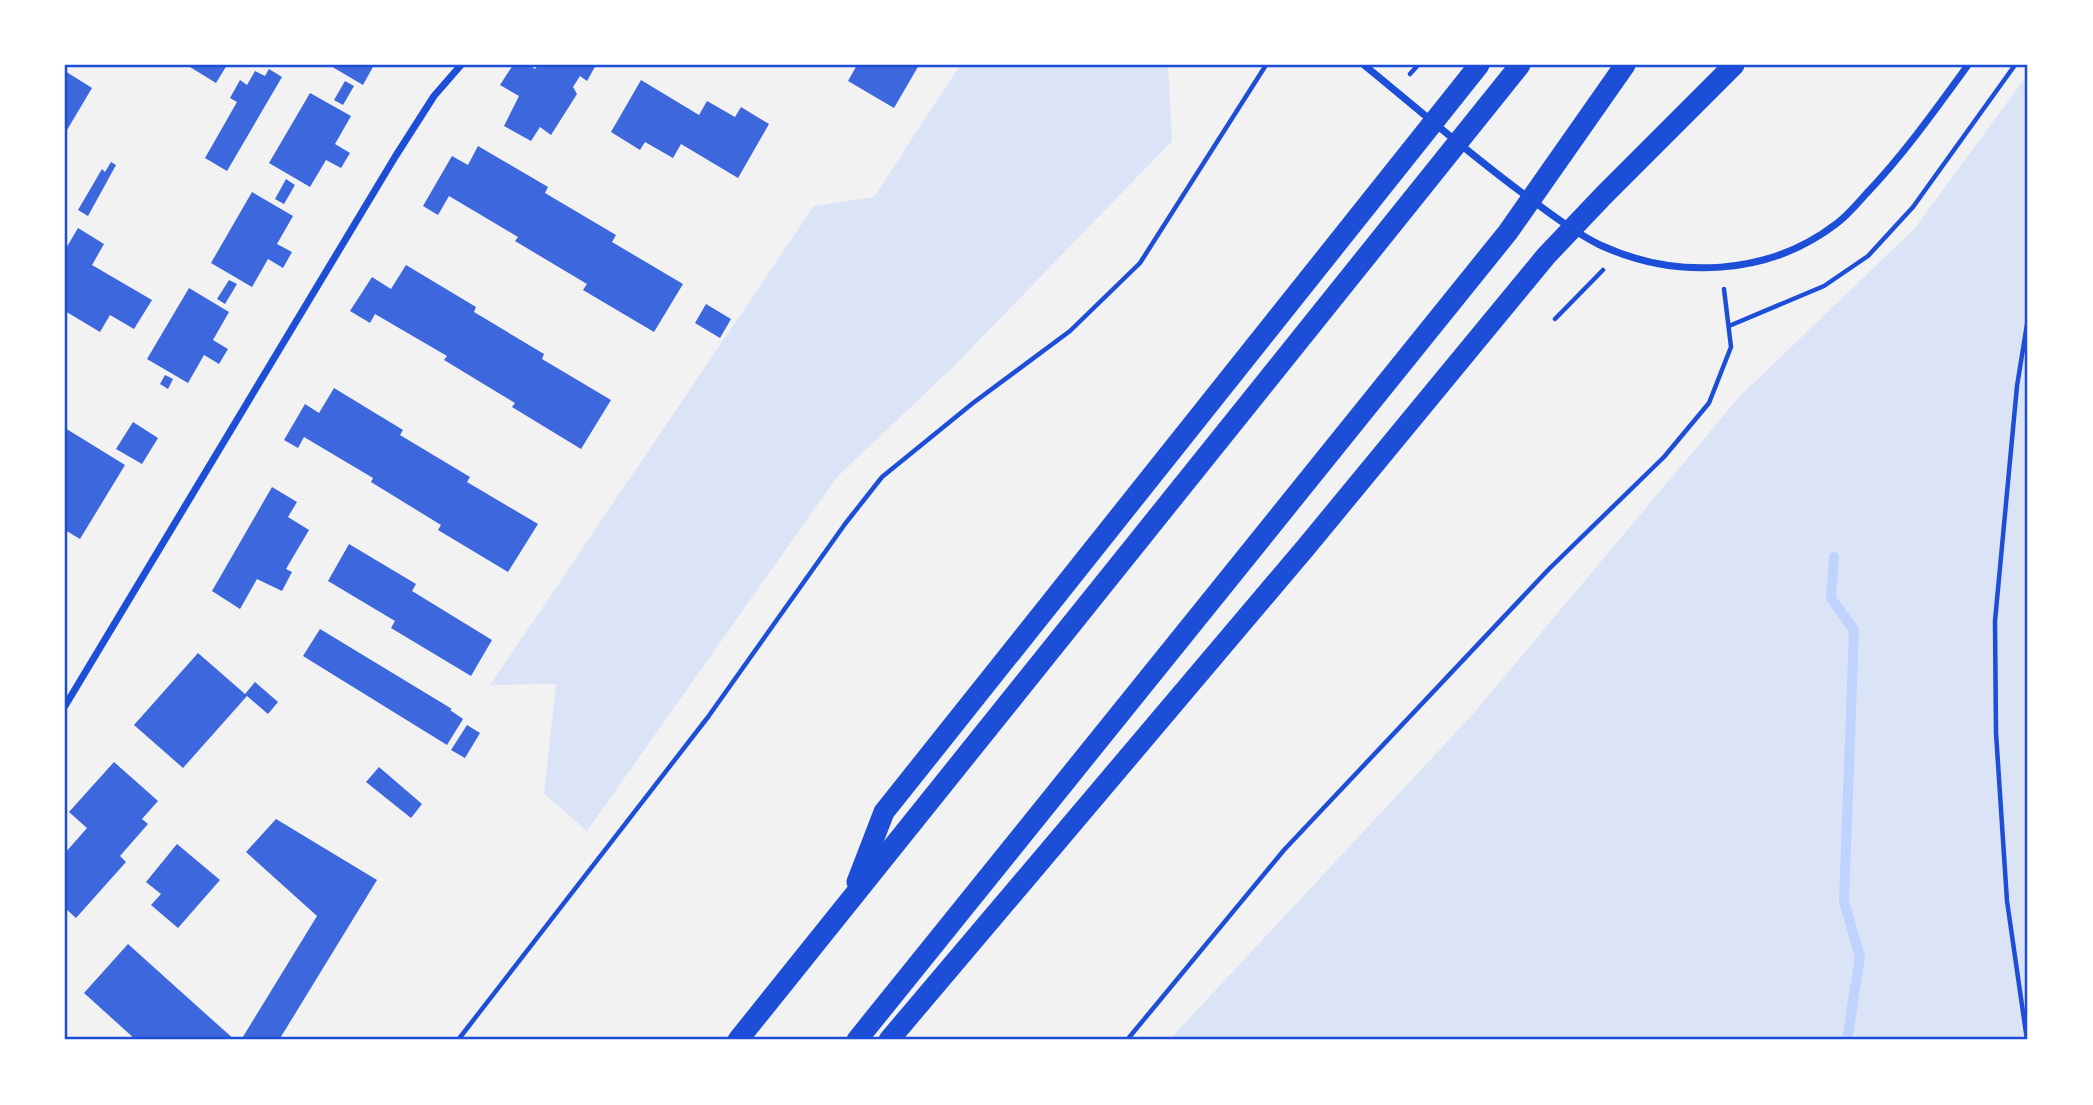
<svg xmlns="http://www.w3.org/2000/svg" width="2093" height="1105" font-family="Quicksand,sans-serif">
  <rect width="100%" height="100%" fill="#f2f2f2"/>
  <!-- green -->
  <path fill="#dbe4f7" d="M 960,65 L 1168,65 L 1172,141 L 955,365 L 837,477 L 587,831 L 544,794 L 556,684 L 490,685 L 814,206 L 874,197 Z
    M 2028,74 L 2028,1040 L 1169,1040 L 1472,715 L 1739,397 L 1915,228 Z"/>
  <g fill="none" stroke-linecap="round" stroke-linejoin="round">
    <!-- stream -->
    <path stroke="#bfd3fe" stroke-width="10" d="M 1834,557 L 1831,598 L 1854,630 L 1844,901 L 1860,957 L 1847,1040"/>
  </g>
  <!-- building -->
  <path fill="#3d67dc" d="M 191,65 L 227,65 L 216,83 L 190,67 Z
    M 329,65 L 374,65 L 363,85 Z
    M 513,65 L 529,65 L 535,69 L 538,65 L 596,65 L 587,81 L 580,76 L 573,87 L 577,94 L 551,135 L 540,127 L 531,141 L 504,126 L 519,96 L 500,85 Z
    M 857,65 L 919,65 L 894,108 L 848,81 Z
    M 269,69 L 282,77 L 227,171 L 205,158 L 237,102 L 230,98 L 240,80 L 247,85 L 255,71 L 265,76 Z
    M 65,71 L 92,88 L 67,130 L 65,128 Z
    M 641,80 L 699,115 L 707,101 L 735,117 L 741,107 L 769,124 L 738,178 L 681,144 L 673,158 L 645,142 L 640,150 L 611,132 Z
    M 345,81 L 354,86 L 343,105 L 334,100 Z
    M 310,93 L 351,116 L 335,144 L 350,153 L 341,168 L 326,160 L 310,187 L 269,163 Z
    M 478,146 L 548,187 L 545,193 L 616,235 L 612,242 L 683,284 L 654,332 L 583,290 L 587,284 L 515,241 L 518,237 L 449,196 L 438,215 L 423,206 L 452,156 L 468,165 Z
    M 111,162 L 116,165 L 88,216 L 78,210 L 102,169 L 105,172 Z
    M 286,179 L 295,185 L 284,204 L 275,199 Z
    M 252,192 L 293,216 L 277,244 L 292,252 L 283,268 L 268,259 L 252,287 L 211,263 Z
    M 78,228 L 104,244 L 92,265 L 152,300 L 134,329 L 110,315 L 100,332 L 65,311 L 67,303 L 65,302 L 65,250 Z
    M 406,265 L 476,307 L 474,312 L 544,354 L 542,359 L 611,400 L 581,449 L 512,407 L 515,403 L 444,360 L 447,356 L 375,314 L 370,323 L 350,311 L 372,277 L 391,289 Z
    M 229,280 L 237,284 L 225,304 L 217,299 Z
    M 189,288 L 229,312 L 213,340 L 228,349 L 219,364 L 204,355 L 188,383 L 147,359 Z
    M 706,304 L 731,319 L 720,338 L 695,323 Z
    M 165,375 L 173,379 L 168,389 L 160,384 Z
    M 334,388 L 403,430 L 400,435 L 470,477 L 467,482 L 538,524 L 508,572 L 438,530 L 441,525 L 371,482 L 373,478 L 304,437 L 298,448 L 284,440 L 305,404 L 319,413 Z
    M 133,422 L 158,438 L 142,464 L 116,449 Z
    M 65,428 L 125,465 L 80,539 L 65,530 Z
    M 272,487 L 297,502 L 288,517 L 309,530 L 286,569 L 292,572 L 282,591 L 257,579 L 240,609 L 212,591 Z
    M 349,544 L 416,584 L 412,591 L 492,640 L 471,676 L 391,628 L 395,621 L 328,581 Z
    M 320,629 L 452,709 L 450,710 L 463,719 L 447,745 L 303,656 Z
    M 198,653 L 245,694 L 255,682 L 278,702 L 268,714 L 247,696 L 183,768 L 134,725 Z
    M 467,725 L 480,733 L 465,758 L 451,750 Z
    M 114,762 L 158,801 L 142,819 L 148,824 L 120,856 L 126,862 L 76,918 L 65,908 L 65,853 L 87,828 L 69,812 Z
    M 379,767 L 422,804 L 411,818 L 366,782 Z
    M 276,819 L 377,880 L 279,1040 L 241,1040 L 317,916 L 246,852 Z
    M 177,844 L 220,880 L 178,928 L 151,905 L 161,894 L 146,882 Z
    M 128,944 L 208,1016 L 235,1040 L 136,1040 L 84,993 Z"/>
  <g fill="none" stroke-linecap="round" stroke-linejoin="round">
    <!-- path -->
    <path stroke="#1d4ed8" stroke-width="4.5" d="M 1410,74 L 1418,65
      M 1555,319 L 1603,270
      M 1729,326 L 1824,286 L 1868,256 L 1913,207 L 2015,65
      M 458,1040 L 708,717 L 845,524 L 882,477 L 973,403 L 1070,331 L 1140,263 L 1266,65
      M 1127,1040 L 1284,850 L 1549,569 L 1664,457 L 1709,403 L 1731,347 L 1724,289
      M 2027,1040 L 2007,901 L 1996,733 L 1995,621 L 2017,386 L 2028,318"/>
    <!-- minor -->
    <path stroke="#1d4ed8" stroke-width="7" d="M 1364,65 C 1417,108 1469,154 1525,195 C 1548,212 1574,232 1600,245 C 1676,280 1768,276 1836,224 C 1847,216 1857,204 1866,194 C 1904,154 1936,109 1968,65
      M 65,706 L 395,157 L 434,96 L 461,65"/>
    <!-- motorway -->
    <path stroke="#1d4ed8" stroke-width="21" d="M 857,882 L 884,812 L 1479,65
      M 738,1040 L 1520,65
      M 857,1040 L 1508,232 L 1625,65
      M 889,1040 L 1307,546 L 1546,256 L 1604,195 L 1734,65"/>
  </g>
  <!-- border -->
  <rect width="2093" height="1105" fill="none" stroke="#ffffff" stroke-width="133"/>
  <rect x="66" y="66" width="1960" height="972" fill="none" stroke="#1d4ed8" stroke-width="2.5"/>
</svg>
